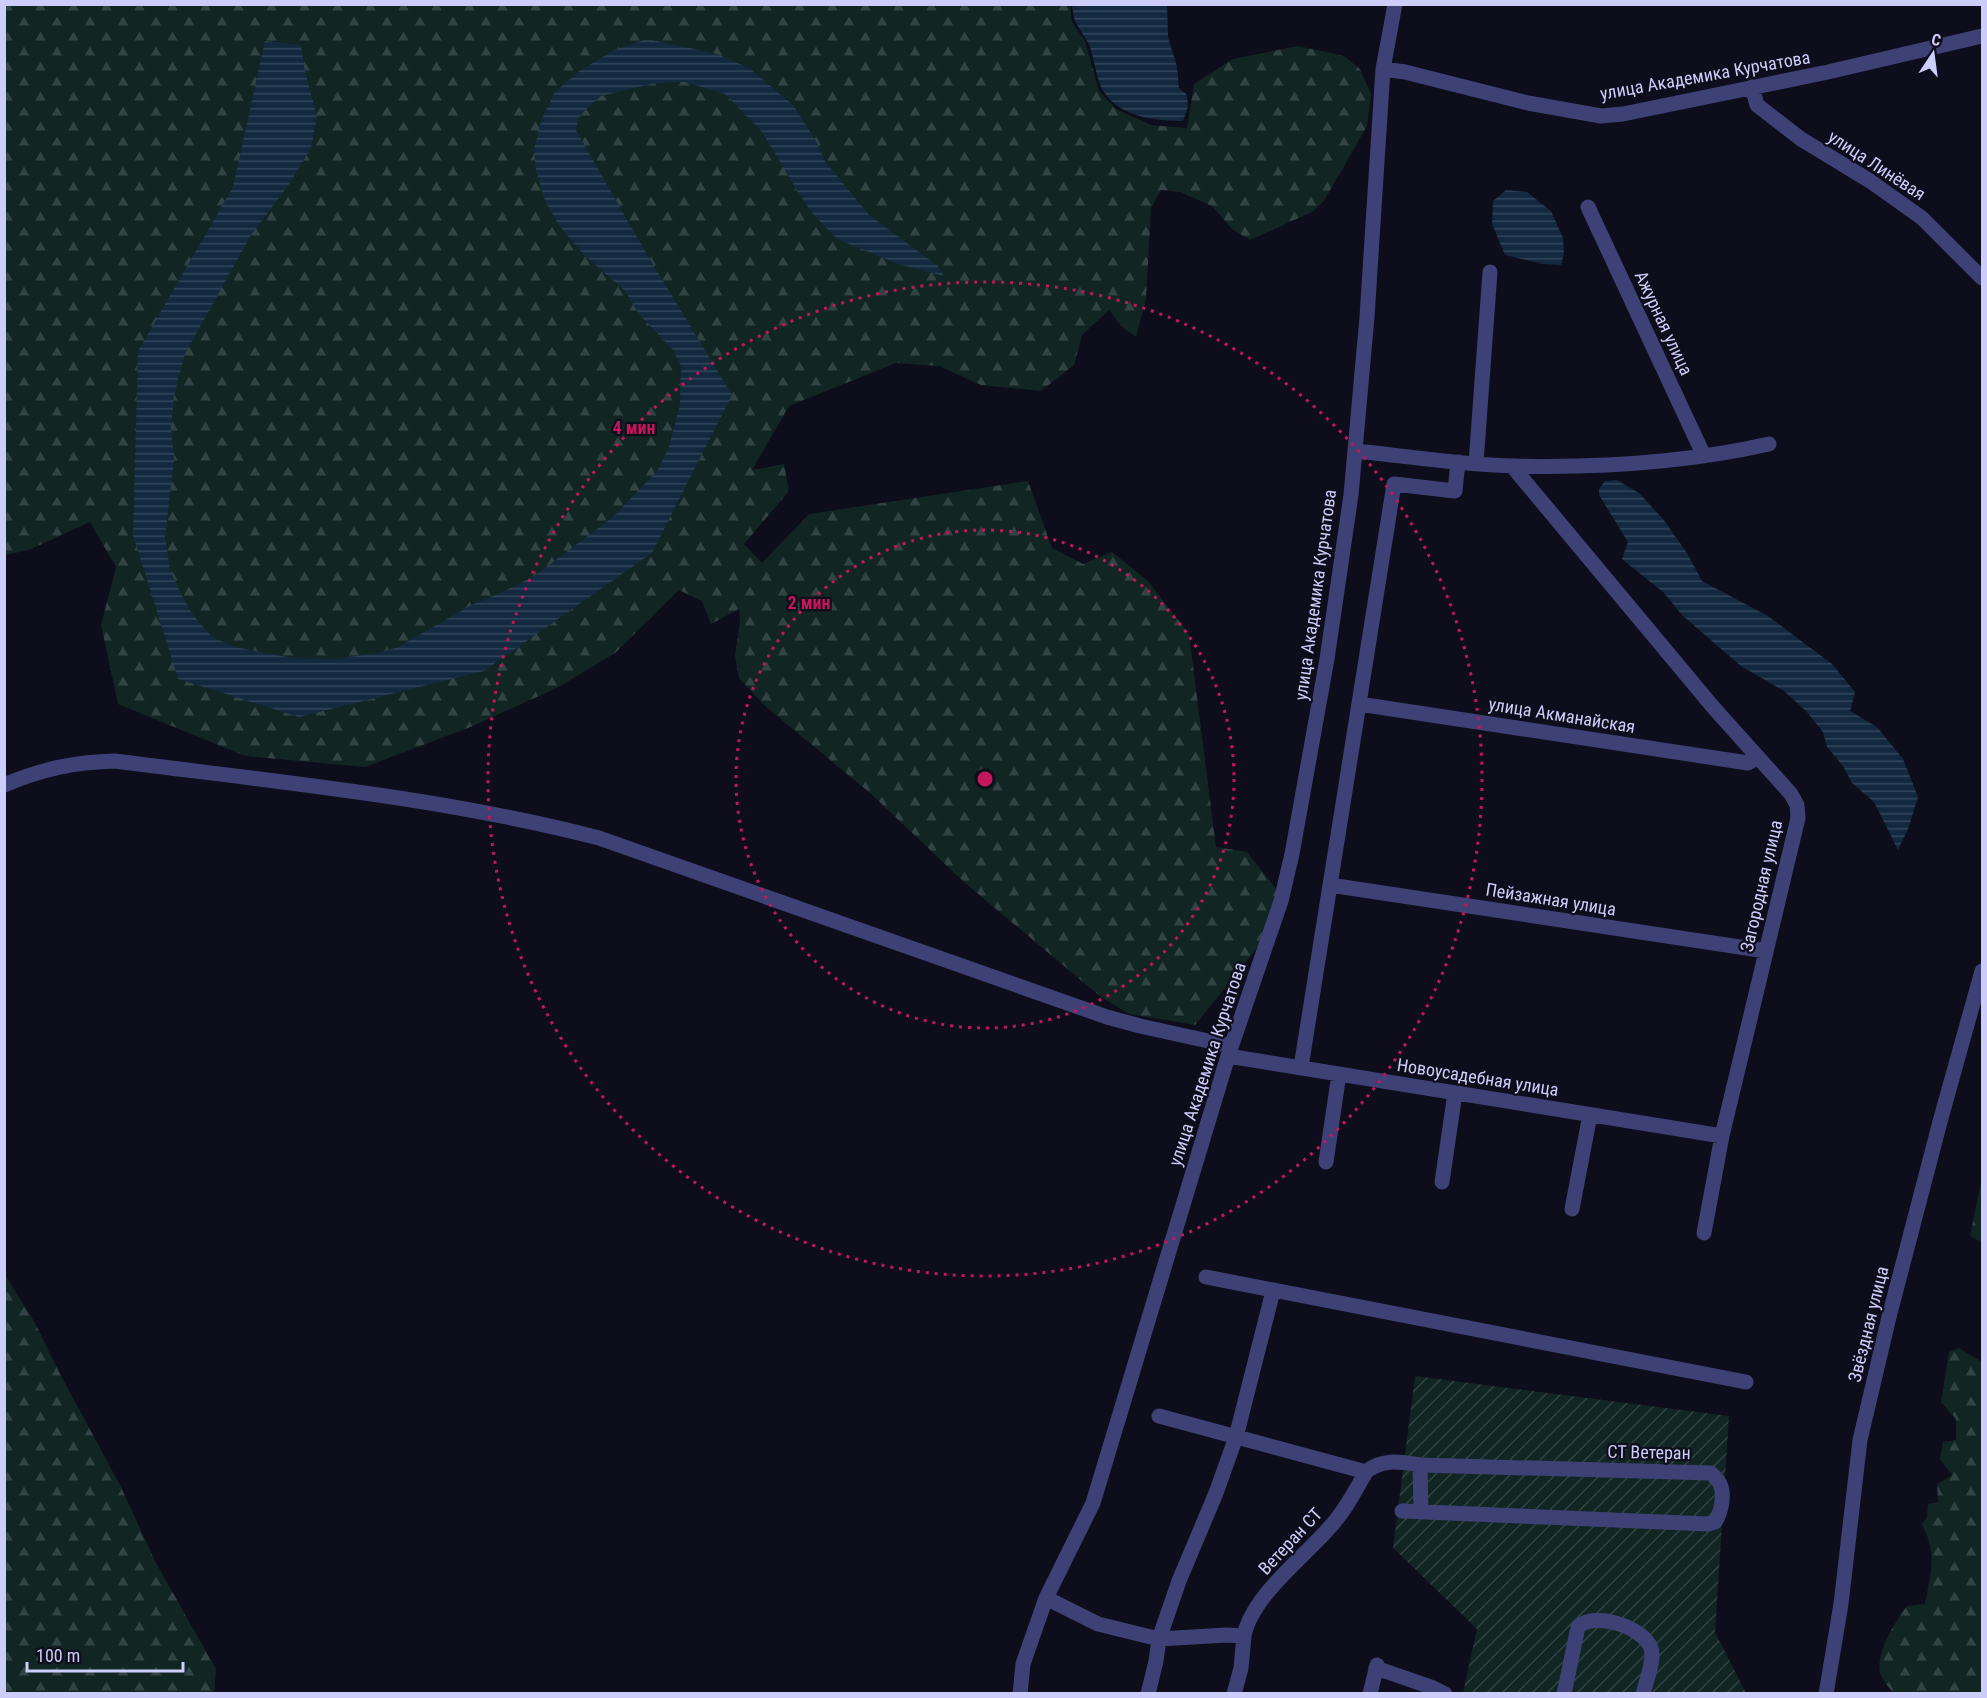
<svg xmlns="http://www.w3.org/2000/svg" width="1987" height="1698" font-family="'Roboto Condensed',sans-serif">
  <defs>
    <pattern id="forest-firs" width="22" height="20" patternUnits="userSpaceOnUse" patternTransform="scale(1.5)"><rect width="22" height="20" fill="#112522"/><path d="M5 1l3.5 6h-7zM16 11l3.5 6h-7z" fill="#324343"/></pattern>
    <pattern id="garden-furrows" width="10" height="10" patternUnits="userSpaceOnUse" patternTransform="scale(1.5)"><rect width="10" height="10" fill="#112522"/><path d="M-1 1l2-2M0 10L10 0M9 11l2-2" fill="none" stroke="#324343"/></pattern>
    <pattern id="water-rules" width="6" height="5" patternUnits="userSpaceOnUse" patternTransform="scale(1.5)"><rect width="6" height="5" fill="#12293f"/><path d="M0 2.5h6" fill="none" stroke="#33475c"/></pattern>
  </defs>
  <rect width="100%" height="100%" fill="#0e0d1b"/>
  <!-- forest -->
  <path fill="url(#forest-firs)" d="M 5,5 L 1070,5 L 1072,22 L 1085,41 L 1099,91 L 1116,109 L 1151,125 L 1187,128 L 1194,84 L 1233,59 L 1298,46 L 1344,56 L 1360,69 L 1371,94 L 1367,126 L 1324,201 L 1312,212 L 1250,240 L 1233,230 L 1212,206 L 1180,192 L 1161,190 L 1151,208 L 1146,299 L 1136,337 L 1121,326 L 1109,310 L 1082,335 L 1074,365 L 1041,391 L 981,385 L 939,366 L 896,363 L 789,406 L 752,470 L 784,464 L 789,491 L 744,544 L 762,563 L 809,514 L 1028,481 L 1052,548 L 1083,564 L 1112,552 L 1148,581 L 1189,634 L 1216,847 L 1247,852 L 1277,890 L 1261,943 L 1195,1025 L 1129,1014 L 1101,997 L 965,883 L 870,793 L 765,706 L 739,678 L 735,655 L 740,622 L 739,609 L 711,624 L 702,601 L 679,590 L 615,653 L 557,688 L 468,728 L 365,767 L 245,756 L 118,704 L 101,625 L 116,567 L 90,522 L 29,550 L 5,555 Z
    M 1982,1177 L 1982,1243 L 1970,1236 Z
    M 4,1273 L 35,1323 L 60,1374 L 120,1485 L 156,1563 L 216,1669 L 214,1693 L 5,1693 Z
    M 1959,1348 L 1982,1362 L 1982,1693 L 1893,1693 C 1889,1687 1882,1680 1880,1673 C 1876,1652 1895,1622 1907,1606 L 1925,1604 C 1931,1573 1937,1553 1922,1524 L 1927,1517 L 1928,1504 L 1938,1502 L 1937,1484 L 1952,1475 L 1940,1459 L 1943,1442 L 1956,1440 L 1956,1419 L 1941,1402 L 1949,1352 Z"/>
  <!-- garden -->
  <path fill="url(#garden-furrows)" d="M 1415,1376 L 1729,1416 L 1715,1632 L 1746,1693 L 1463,1693 L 1477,1629 L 1393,1548 Z"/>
  <!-- water -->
  <path fill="url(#water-rules)" d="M 1072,5 L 1167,5 L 1168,37 L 1177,67 L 1179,88 L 1187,95 L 1188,107 L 1183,121 C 1155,121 1120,117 1103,91 C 1097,81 1094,59 1090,47 C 1086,38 1080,31 1076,23 C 1073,17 1073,10 1072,5 Z
    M 647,39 L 717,54 L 749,68 L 793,105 L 816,141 L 825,161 L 869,215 L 938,266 L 944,276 L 898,264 L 837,239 L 812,213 L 796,189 L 763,133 L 725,94 L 685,82 L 676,82 L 651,84 L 601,96 L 585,110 L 578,119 L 576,130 L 642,246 L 732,395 L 652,553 L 484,671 L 299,717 L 178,679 L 133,535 L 138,351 L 233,187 L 265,41 L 301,45 L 304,66 L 317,117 L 311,148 L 290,183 L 251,235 L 185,354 L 174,396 L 171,427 L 174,460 L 165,537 L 170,570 L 183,598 L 194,616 L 212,637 L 235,647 L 292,658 L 334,659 L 378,653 L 398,647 L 468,607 L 517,585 L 537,574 L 613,517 L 657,471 L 669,447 L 680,405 L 681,366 L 673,350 L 639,314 L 625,291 L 584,255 L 558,224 L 544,198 L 536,171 L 534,150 L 541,121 L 555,92 L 578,72 L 614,50 Z
    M 1506,190 L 1527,192 L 1551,211 L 1563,238 L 1564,254 L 1561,265 L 1543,264 L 1505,255 L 1492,224 L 1493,201 Z
    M 1617,480 L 1639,493 L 1663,519 L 1687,553 L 1702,581 L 1768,616 L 1832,664 L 1855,692 L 1850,711 L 1877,727 L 1903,759 L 1918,797 L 1908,829 L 1898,850 L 1874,802 L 1852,783 L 1843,766 L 1827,747 L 1823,732 L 1806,711 L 1784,691 L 1741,666 L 1683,616 L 1663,592 L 1622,559 L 1628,542 L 1599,495 L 1599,489 L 1605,481 Z"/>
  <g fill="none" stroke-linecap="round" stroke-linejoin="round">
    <!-- minor -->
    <path stroke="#3d4176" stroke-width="15" d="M 1383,69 L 1395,4
      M 1752,87 L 1757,105 L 1801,139 L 1870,181 L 1922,218 L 1982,278
      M 1588,207 L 1704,456
      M 1355,451 C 1408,456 1461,465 1514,466 C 1600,468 1685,463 1769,444
      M 1476,463 L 1490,272
      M 1512,466 L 1713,707 L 1791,794 L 1797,805 L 1798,818 L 1722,1136 L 1704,1233
      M 1359,704 L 1748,763 L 1758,757
      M 4,785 C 42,769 74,762 115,761 C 277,782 440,797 599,838 L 1107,1017 L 1140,1026 L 1231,1046
      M 1330,885 L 1766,951
      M 1228,1056 L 1722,1136
      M 1301,1067 L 1394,484 L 1455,491 L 1458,462
      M 1326,1162 L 1339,1074
      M 1442,1182 L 1455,1093
      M 1572,1209 L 1590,1115
      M 1206,1277 L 1746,1382
      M 1159,1416 L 1366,1472
      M 1420,1465 L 1421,1511
      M 1046,1598 L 1098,1624 L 1159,1639 L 1226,1635 L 1244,1636 L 1241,1668 L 1234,1694
      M 1244,1636 C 1252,1596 1303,1558 1330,1527 C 1345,1511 1355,1491 1366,1472 C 1382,1458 1401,1462 1420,1465 L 1711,1473 C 1714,1476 1718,1480 1720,1484 C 1725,1495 1721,1513 1715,1522 L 1709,1524 L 1402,1511
      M 1376,1668 L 1431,1687 L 1445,1694
      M 1020,1694 L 1023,1664 L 1046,1598 L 1093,1503 L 1228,1056 L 1281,901 L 1292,854 L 1327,659 L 1351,495 L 1367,317 L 1383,69 L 1405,72 L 1528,103 L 1601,116 L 1623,114 L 1828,72 L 1982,36
      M 1148,1694 L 1156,1661 L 1159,1639 L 1179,1581 L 1216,1493 L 1236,1437 L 1273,1291
      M 1370,1694 L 1377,1665
      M 1564,1694 L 1578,1627 C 1595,1611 1643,1627 1651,1648 C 1655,1660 1646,1681 1643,1694
      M 1826,1694 L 1841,1604 L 1860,1440 L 1889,1317 L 1941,1118 L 1982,971"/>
  </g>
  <!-- distance rings -->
  <g fill="none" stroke="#c2185b" stroke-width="3" stroke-dasharray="3 6">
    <circle cx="985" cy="779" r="249"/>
    <circle cx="985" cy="779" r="497"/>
  </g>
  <g text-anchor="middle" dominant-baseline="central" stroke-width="4.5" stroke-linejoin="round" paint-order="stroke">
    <!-- street labels -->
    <g font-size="18" fill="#cdcdfa" stroke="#0e0d1b">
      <text transform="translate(1705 75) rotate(-10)">улица Академика Курчатова</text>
      <text transform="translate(1877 165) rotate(33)">улица Линёвая</text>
      <text transform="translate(1664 323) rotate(65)">Ажурная улица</text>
      <text transform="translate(1315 595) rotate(-82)">улица Академика Курчатова</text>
      <text transform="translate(1562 715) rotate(9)">улица Акманайская</text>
      <text transform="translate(1761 886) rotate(-77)">Загородная улица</text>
      <text transform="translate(1551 899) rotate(9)">Пейзажная улица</text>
      <text transform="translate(1207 1064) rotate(-72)">улица Академика Курчатова</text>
      <text transform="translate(1478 1077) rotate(9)">Новоусадебная улица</text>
      <text transform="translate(1868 1324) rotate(-76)">Звёздная улица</text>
      <text transform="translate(1649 1452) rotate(1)">СТ Ветеран</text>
      <text transform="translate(1290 1541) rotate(-47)">Ветеран СТ</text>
    </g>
  </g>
  <circle cx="985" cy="779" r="9" fill="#c2185b" stroke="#0e0d1b" stroke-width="3"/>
  <g font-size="18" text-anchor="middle" font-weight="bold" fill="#c2185b" stroke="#0e0d1b" stroke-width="4.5" stroke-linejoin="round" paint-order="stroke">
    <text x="634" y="434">4 мин</text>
    <text x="809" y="609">2 мин</text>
  </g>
  <!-- border -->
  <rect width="1987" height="1698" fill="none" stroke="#cdcdfa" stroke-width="12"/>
  <!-- north arrow -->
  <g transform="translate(1933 54) rotate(13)" stroke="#0e0d1b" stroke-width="4.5" paint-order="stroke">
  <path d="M0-4.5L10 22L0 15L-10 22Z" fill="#cdcdfa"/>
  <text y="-9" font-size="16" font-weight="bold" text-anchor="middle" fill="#cdcdfa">С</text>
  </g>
  <!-- scale -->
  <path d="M27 1662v9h156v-9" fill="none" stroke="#cdcdfa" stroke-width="3"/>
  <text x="36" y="1662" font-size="18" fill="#cdcdfa" stroke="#0e0d1b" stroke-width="4.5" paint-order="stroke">100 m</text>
</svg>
